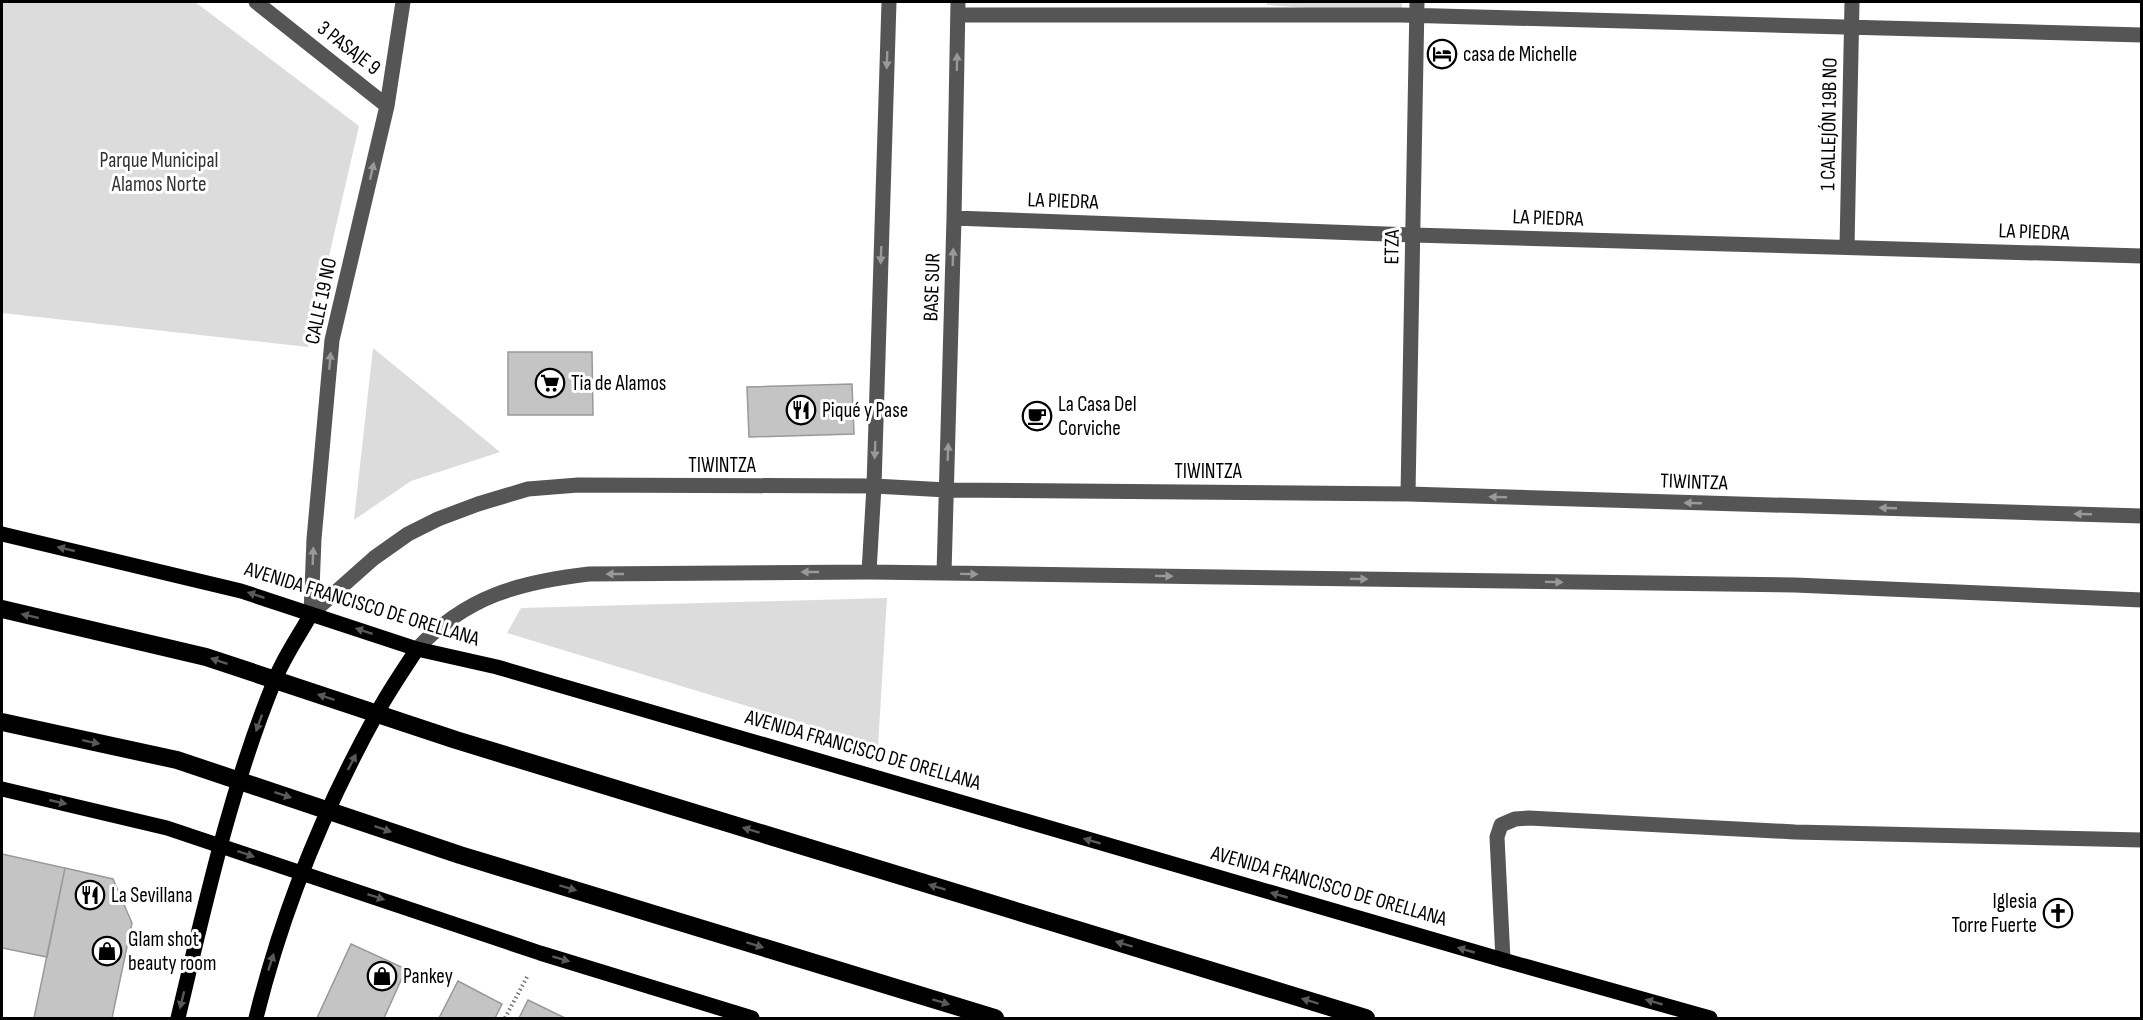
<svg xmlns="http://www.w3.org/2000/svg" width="2143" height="1020" font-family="'Sofia Sans Condensed',sans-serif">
  <rect width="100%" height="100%" fill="#fff"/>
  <!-- green -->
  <path fill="#dcdcdc" d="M 2,2 L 195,2 L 359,126 L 308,347 L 2,313 Z
    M 1267,2 L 1402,2 L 1401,15 L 1267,5 Z
    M 373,348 L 500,452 L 411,481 L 354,520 Z
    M 887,598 L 878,746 L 507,633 L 521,608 Z"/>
  <!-- building -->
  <path fill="#c4c4c4" stroke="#999" stroke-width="1.5" d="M 508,352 L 592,352 L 593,415 L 508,415 Z
    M 852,384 L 854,434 L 749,437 L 747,387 Z
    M 2,854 L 65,868 L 47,957 L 2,948 Z
    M 65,868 L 113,879 L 132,923 L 112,1018 L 34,1018 Z
    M 351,944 L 406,969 L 384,1018 L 317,1018 Z
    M 458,981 L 502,1004 L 495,1018 L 439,1018 Z
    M 528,1000 L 563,1017 L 562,1018 L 519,1018 Z"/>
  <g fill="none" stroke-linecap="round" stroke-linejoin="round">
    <!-- path -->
    <path stroke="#777" stroke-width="4" stroke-dasharray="1.5 3" stroke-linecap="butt" d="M 505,1018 L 527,977"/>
    <!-- minor -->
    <path stroke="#555" stroke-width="15" d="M 256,2 L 387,106
      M 958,15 L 1401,15 L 2142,35
      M 954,218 L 1413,235 L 2142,256
      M 1847,247 L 1852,2
      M 1408,494 L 1417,2
      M 869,572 L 874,486 L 889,2
      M 944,573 L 954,218 L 958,2
      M 311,614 L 374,558 L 408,534 L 438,519 L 478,504 L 528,489 L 578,485 L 874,486 L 947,490 L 1408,494 L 2142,516
      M 311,614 L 314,539 L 332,340 L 387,106 L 403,2
      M 417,649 C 466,596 520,582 589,574 L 869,572 L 1795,585 L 2142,600
      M 1503,960 L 1497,837 L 1501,825 L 1515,819 L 1529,818 L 1795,832 L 2142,840"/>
    <!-- major -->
    <path stroke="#000" stroke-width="15" d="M 2,534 L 241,591 L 417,649 L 497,667 L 1503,960 L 1710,1018
      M 2,789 L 167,828 L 540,953 L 752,1018
      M 178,1018 C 205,905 230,790 274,682 C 283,658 299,636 311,614
      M 256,1018 C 282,912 323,811 376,715 C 388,692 403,671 417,649"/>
    <!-- highway -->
    <path stroke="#000" stroke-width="18" d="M 2,609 L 206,657 L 456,740 L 1366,1018
      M 2,722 L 177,760 L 460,855 L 995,1018"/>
  </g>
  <!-- one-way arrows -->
  <defs><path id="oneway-solid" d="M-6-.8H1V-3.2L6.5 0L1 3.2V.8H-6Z" transform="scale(1.5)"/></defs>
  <g fill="#999">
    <use href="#oneway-solid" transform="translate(887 60) rotate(92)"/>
    <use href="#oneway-solid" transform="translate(957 62) rotate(-89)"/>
    <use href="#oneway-solid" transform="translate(372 171) rotate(-77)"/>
    <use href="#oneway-solid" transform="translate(881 255) rotate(92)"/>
    <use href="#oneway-solid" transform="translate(953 257) rotate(-88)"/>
    <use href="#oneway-solid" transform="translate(330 361) rotate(-85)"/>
    <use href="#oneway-solid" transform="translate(875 450) rotate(92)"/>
    <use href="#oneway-solid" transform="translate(948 452) rotate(-88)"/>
    <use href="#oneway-solid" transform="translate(1498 497) rotate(-178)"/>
    <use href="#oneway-solid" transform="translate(1693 503) rotate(-178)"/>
    <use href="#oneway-solid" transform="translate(1888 508) rotate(-178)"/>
    <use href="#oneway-solid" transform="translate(2083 514) rotate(-178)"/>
    <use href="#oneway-solid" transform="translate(313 556) rotate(-88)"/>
    <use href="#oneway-solid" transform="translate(810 572) rotate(180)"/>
    <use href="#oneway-solid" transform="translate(615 574) rotate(180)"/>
    <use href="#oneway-solid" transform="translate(969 574) rotate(1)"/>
    <use href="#oneway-solid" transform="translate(1164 576) rotate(1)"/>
    <use href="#oneway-solid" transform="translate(1359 579) rotate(1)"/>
    <use href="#oneway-solid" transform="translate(1554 582) rotate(1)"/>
  </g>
  <g fill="#595959">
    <use href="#oneway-solid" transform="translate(66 549) rotate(-167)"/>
    <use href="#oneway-solid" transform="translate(256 595) rotate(-162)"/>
    <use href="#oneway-solid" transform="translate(30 616) rotate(-167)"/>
    <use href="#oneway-solid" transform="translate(364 631) rotate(-162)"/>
    <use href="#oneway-solid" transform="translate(219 661) rotate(-162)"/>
    <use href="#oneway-solid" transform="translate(326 697) rotate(-162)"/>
    <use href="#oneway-solid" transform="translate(259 723) rotate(110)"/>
    <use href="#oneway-solid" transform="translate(91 742) rotate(12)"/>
    <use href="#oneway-solid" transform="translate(352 762) rotate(-63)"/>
    <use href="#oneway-solid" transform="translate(283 795) rotate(18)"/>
    <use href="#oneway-solid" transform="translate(58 802) rotate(13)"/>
    <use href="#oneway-solid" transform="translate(383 829) rotate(19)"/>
    <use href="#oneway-solid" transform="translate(751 830) rotate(-163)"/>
    <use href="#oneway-solid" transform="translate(1092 841) rotate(-164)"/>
    <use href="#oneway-solid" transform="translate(246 854) rotate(19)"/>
    <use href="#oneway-solid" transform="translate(937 887) rotate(-163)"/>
    <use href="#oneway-solid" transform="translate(568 888) rotate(17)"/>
    <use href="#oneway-solid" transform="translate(1279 895) rotate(-164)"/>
    <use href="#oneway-solid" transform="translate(376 897) rotate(18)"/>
    <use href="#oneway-solid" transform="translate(1124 944) rotate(-163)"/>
    <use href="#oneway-solid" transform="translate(755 945) rotate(17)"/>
    <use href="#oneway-solid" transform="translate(1466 950) rotate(-164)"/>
    <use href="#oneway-solid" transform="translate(561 959) rotate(17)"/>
    <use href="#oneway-solid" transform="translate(271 962) rotate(-72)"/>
    <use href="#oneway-solid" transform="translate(182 1000) rotate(104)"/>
    <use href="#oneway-solid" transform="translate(1310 1001) rotate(-163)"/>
    <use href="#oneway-solid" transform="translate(941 1002) rotate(17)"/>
    <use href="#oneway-solid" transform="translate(1654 1002) rotate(-164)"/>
  </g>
  <!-- icons -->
  <defs>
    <g id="hotel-ring" transform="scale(1.5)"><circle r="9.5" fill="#fff" stroke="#000" stroke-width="1.5"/><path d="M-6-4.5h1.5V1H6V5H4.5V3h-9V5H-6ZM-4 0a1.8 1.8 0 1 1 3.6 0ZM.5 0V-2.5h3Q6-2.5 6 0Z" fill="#000"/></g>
    <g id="supermarket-ring" transform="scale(1.5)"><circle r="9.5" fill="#fff" stroke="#000" stroke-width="1.5"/><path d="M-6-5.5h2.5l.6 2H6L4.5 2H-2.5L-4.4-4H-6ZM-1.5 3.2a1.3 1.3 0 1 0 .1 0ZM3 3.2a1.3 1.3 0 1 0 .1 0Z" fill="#000"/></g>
    <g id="restaurant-ring" transform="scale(1.5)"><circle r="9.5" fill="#fff" stroke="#000" stroke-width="1.5"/><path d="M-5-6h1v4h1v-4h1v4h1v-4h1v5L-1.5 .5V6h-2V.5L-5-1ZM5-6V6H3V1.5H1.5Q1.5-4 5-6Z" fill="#000"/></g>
    <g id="cafe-ring" transform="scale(1.5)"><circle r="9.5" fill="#fff" stroke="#000" stroke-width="1.5"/><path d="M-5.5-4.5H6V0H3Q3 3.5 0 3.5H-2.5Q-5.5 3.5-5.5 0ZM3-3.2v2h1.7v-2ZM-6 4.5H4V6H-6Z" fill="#000"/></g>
    <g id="church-ring" transform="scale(1.5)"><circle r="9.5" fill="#fff" stroke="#000" stroke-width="1.5"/><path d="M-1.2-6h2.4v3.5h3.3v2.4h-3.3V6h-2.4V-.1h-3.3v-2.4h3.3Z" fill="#000"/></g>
    <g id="shop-ring" transform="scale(1.5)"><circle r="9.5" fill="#fff" stroke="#000" stroke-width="1.5"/><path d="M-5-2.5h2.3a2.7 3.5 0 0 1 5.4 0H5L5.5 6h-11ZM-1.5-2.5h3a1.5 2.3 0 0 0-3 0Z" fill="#000"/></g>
  </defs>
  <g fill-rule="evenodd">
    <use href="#hotel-ring" x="1442" y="54"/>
    <use href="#supermarket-ring" x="550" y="383"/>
    <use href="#restaurant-ring" x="801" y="410"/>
    <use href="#cafe-ring" x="1037" y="416"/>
    <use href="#restaurant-ring" x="90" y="895"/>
    <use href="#church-ring" x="2058" y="913"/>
    <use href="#shop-ring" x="107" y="951"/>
    <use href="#shop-ring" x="382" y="976"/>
  </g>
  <g text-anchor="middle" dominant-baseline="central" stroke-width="6" stroke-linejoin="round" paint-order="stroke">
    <!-- street labels -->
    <g font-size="21" fill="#000" stroke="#fff">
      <text transform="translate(349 48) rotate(38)">3 PASAJE 9</text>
      <text transform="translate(1829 124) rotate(-89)">1 CALLEJÓN 19B NO</text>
      <text transform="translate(1063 201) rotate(2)">LA PIEDRA</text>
      <text transform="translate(1548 218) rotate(2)">LA PIEDRA</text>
      <text transform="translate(2034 232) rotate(2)">LA PIEDRA</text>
      <text transform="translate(1392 247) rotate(-89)">ETZA</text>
      <text transform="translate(932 287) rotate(-88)">BASE SUR</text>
      <text transform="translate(321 301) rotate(-78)">CALLE 19 NO</text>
      <text x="722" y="465">TIWINTZA</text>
      <text x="1208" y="471">TIWINTZA</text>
      <text transform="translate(1694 482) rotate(2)">TIWINTZA</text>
      <text transform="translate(362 604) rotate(17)">AVENIDA FRANCISCO DE ORELLANA</text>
      <text transform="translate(863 750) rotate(16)">AVENIDA FRANCISCO DE ORELLANA</text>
      <text transform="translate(1329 886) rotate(16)">AVENIDA FRANCISCO DE ORELLANA</text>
    </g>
    <!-- poi labels -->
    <g font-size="21" fill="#000" stroke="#fff" text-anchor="start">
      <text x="1463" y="54">casa de Michelle</text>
      <text x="571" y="383">Tia de Alamos</text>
      <text x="1058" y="404">La Casa Del<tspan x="1058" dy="24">Corviche</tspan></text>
      <text x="822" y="410">Piqué y Pase</text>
      <text x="111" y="895">La Sevillana</text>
      <text x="2037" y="901" text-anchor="end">Iglesia<tspan x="2037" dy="24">Torre Fuerte</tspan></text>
      <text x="128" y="939">Glam shot<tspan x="128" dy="24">beauty room</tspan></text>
      <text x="403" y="976">Pankey</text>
    </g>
    <!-- park labels -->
    <g font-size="21" fill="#333" stroke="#fff">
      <text x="159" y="160">Parque Municipal<tspan x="159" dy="24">Alamos Norte</tspan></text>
    </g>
  </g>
  <!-- border -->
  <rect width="2143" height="1020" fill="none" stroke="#000000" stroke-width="6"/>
</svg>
